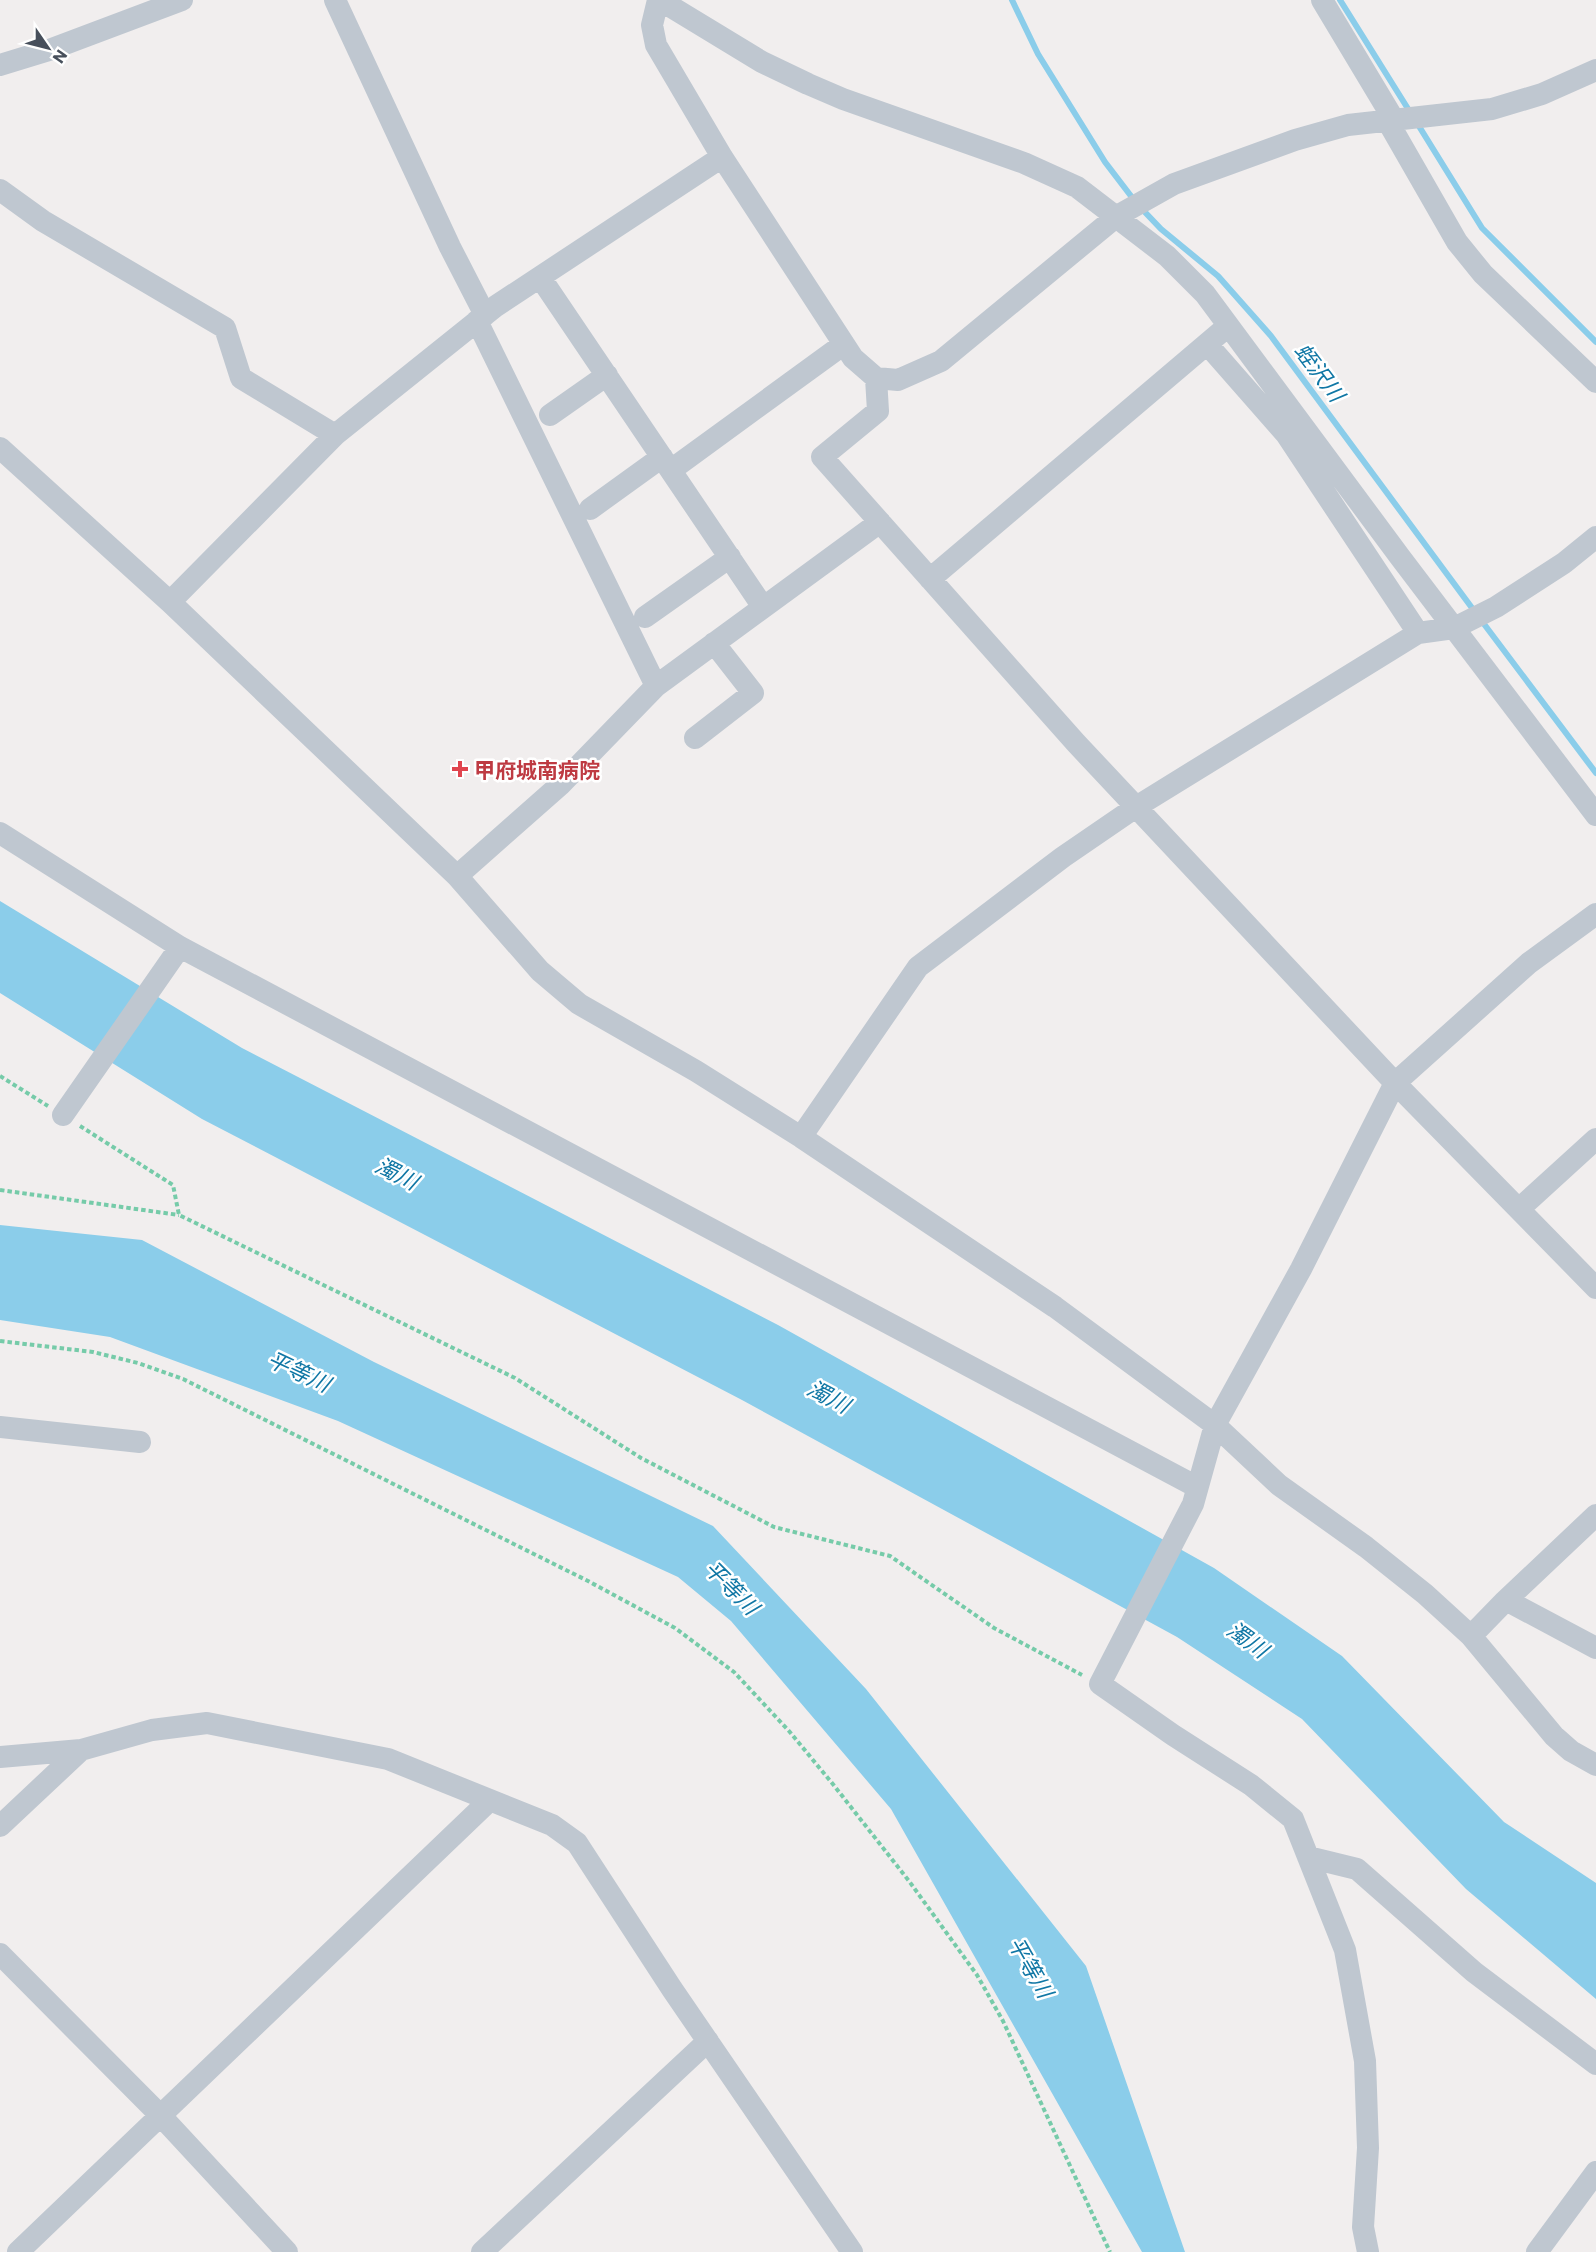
<svg xmlns="http://www.w3.org/2000/svg" width="1596" height="2252" font-family="Commissioner,'Noto Sans JP',sans-serif">
  <rect width="100%" height="100%" fill="#f1eeee"/>
  <!-- water -->
  <path fill="#8bcdea" d="M 0,901 L 242,1048 L 778,1325 L 1214,1568 L 1342,1656 L 1504,1822 L 1596,1883 L 1596,1999 L 1466,1889 L 1302,1719 L 1177,1637 L 742,1400 L 202,1119 L 0,993 Z
    M 0,1225 L 142,1240 L 374,1362 L 713,1526 L 866,1689 L 1086,1966 L 1185,2252 L 1142,2252 L 891,1809 L 731,1621 L 678,1577 L 338,1421 L 110,1337 L 0,1320 Z"/>
  <g fill="none" stroke-linecap="round" stroke-linejoin="round">
    <!-- stream -->
    <path stroke="#8bcdea" stroke-width="6" d="M 1012,0 L 1038,54 L 1105,162 L 1134,200
      M 1340,0 L 1410,112
      M 1417,123 L 1482,228 L 1596,342
      M 1141,208 L 1161,229 L 1218,276 L 1271,336 L 1475,612
      M 1481,620 L 1596,773"/>
    <!-- path -->
    <path stroke="#76cba9" stroke-width="4" stroke-dasharray="4.5 3" stroke-linecap="butt" d="M 0,1076 L 48,1106
      M 80,1126 L 173,1185 L 179,1215 L 515,1378 L 641,1458 L 774,1527 L 890,1556 L 994,1628 L 1082,1675
      M 0,1190 L 179,1215
      M 0,1341 L 93,1352 L 138,1363 L 183,1379 L 588,1581 L 675,1628 L 734,1672 L 789,1731 L 832,1783 L 909,1881 L 977,1975 L 1003,2021 L 1110,2252"/>
    <!-- minor -->
    <path stroke="#bfc7d0" stroke-width="22" d="M 335,0 L 450,247 L 485,315
      M 658,0 L 652,25 L 656,45 L 722,157 L 853,358 L 876,378 L 898,380 L 941,361 L 1117,216 L 1174,184 L 1295,140 L 1348,125 L 1492,109 L 1542,94 L 1596,70
      M 660,0 L 762,62 L 808,84 L 843,99 L 1024,163 L 1077,187 L 1167,256 L 1205,294 L 1400,557 L 1596,815
      M 1322,0 L 1394,120
      M 0,65 L 49,50 L 182,0
      M 1387,120 L 1457,242 L 1483,274 L 1596,382
      M 0,190 L 43,221 L 225,328 L 241,378 L 335,435
      M 540,277 L 763,607
      M 477,321 L 656,686
      M 1207,344 L 1286,434 L 1418,633
      M 876,378 L 878,411 L 822,457 L 1076,743 L 1395,1083 L 1596,1288
      M 550,415 L 607,375
      M 0,448 L 170,602 L 457,876 L 540,971 L 579,1004 L 696,1071 L 801,1137 L 1055,1307 L 1215,1425 L 1279,1485 L 1366,1547 L 1425,1594 L 1471,1636 L 1554,1736 L 1571,1751 L 1596,1765
      M 671,470 L 844,344
      M 590,509 L 662,457
      M 930,579 L 1228,326
      M 170,602 L 335,435 L 496,306 L 722,157
      M 645,617 L 730,557
      M 695,738 L 753,693 L 714,643
      M 0,833 L 180,947 L 1197,1487
      M 457,876 L 560,785 L 656,686 L 880,522
      M 63,1115 L 180,947
      M 801,1137 L 918,967 L 1063,857 L 1136,807 L 1418,633 L 1454,628 L 1496,607 L 1564,563 L 1596,537
      M 1519,1209 L 1596,1139
      M 0,1427 L 140,1442
      M 1506,1600 L 1596,1648
      M 1471,1636 L 1505,1601 L 1596,1515
      M 0,1757 L 81,1750 L 152,1730 L 207,1723 L 388,1759 L 552,1825 L 577,1843 L 672,1989 L 852,2252
      M 0,1826 L 81,1750
      M 1308,1857 L 1357,1869 L 1474,1972 L 1596,2064
      M 0,1954 L 161,2116 L 287,2252
      M 18,2252 L 490,1800
      M 482,2252 L 708,2041
      M 1368,2252 L 1363,2227 L 1368,2148 L 1365,2061 L 1345,1950 L 1293,1819 L 1251,1785 L 1173,1735 L 1100,1684 L 1193,1504 L 1215,1425 L 1301,1269 L 1395,1083 L 1529,963 L 1596,914
      M 1537,2252 L 1596,2172"/>
  </g>
  <!-- markers -->
  <path fill="#e0444e" stroke="#fff" stroke-width="2" d="M457 760h6v6h6v6h-6v6h-6v-6h-6v-6h6z"/>
  <g text-anchor="middle" dominant-baseline="central" stroke-width="5" stroke-linejoin="round" paint-order="stroke">
    <!-- health labels -->
    <g font-size="21" font-weight="bold" fill="#be3a42" stroke="#fff" text-anchor="start">
      <text x="474" y="769">甲府城南病院</text>
    </g>
    <!-- water labels -->
    <g font-size="22" font-style="italic" fill="#1077a5" stroke="#fff">
      <text transform="translate(1320 372) rotate(53)">蛭沢川</text>
      <text transform="translate(397 1173) rotate(27)">濁川</text>
      <text transform="translate(299 1371) rotate(25)">平等川</text>
      <text transform="translate(829 1396) rotate(28)">濁川</text>
      <text transform="translate(732 1587) rotate(45)">平等川</text>
      <text transform="translate(1248 1639) rotate(36)">濁川</text>
      <text transform="translate(1031 1967) rotate(60)">平等川</text>
    </g>
  </g>
  <!-- north arrow -->
  <g transform="translate(48 48) rotate(125)" stroke="#ffffff" stroke-width="4.5" paint-order="stroke">
  <path d="M0-4.5L10 22L0 15L-10 22Z" fill="#474f5b"/>
  <text y="-9" font-size="16" font-weight="bold" text-anchor="middle" fill="#474f5b">N</text>
  </g>
</svg>
